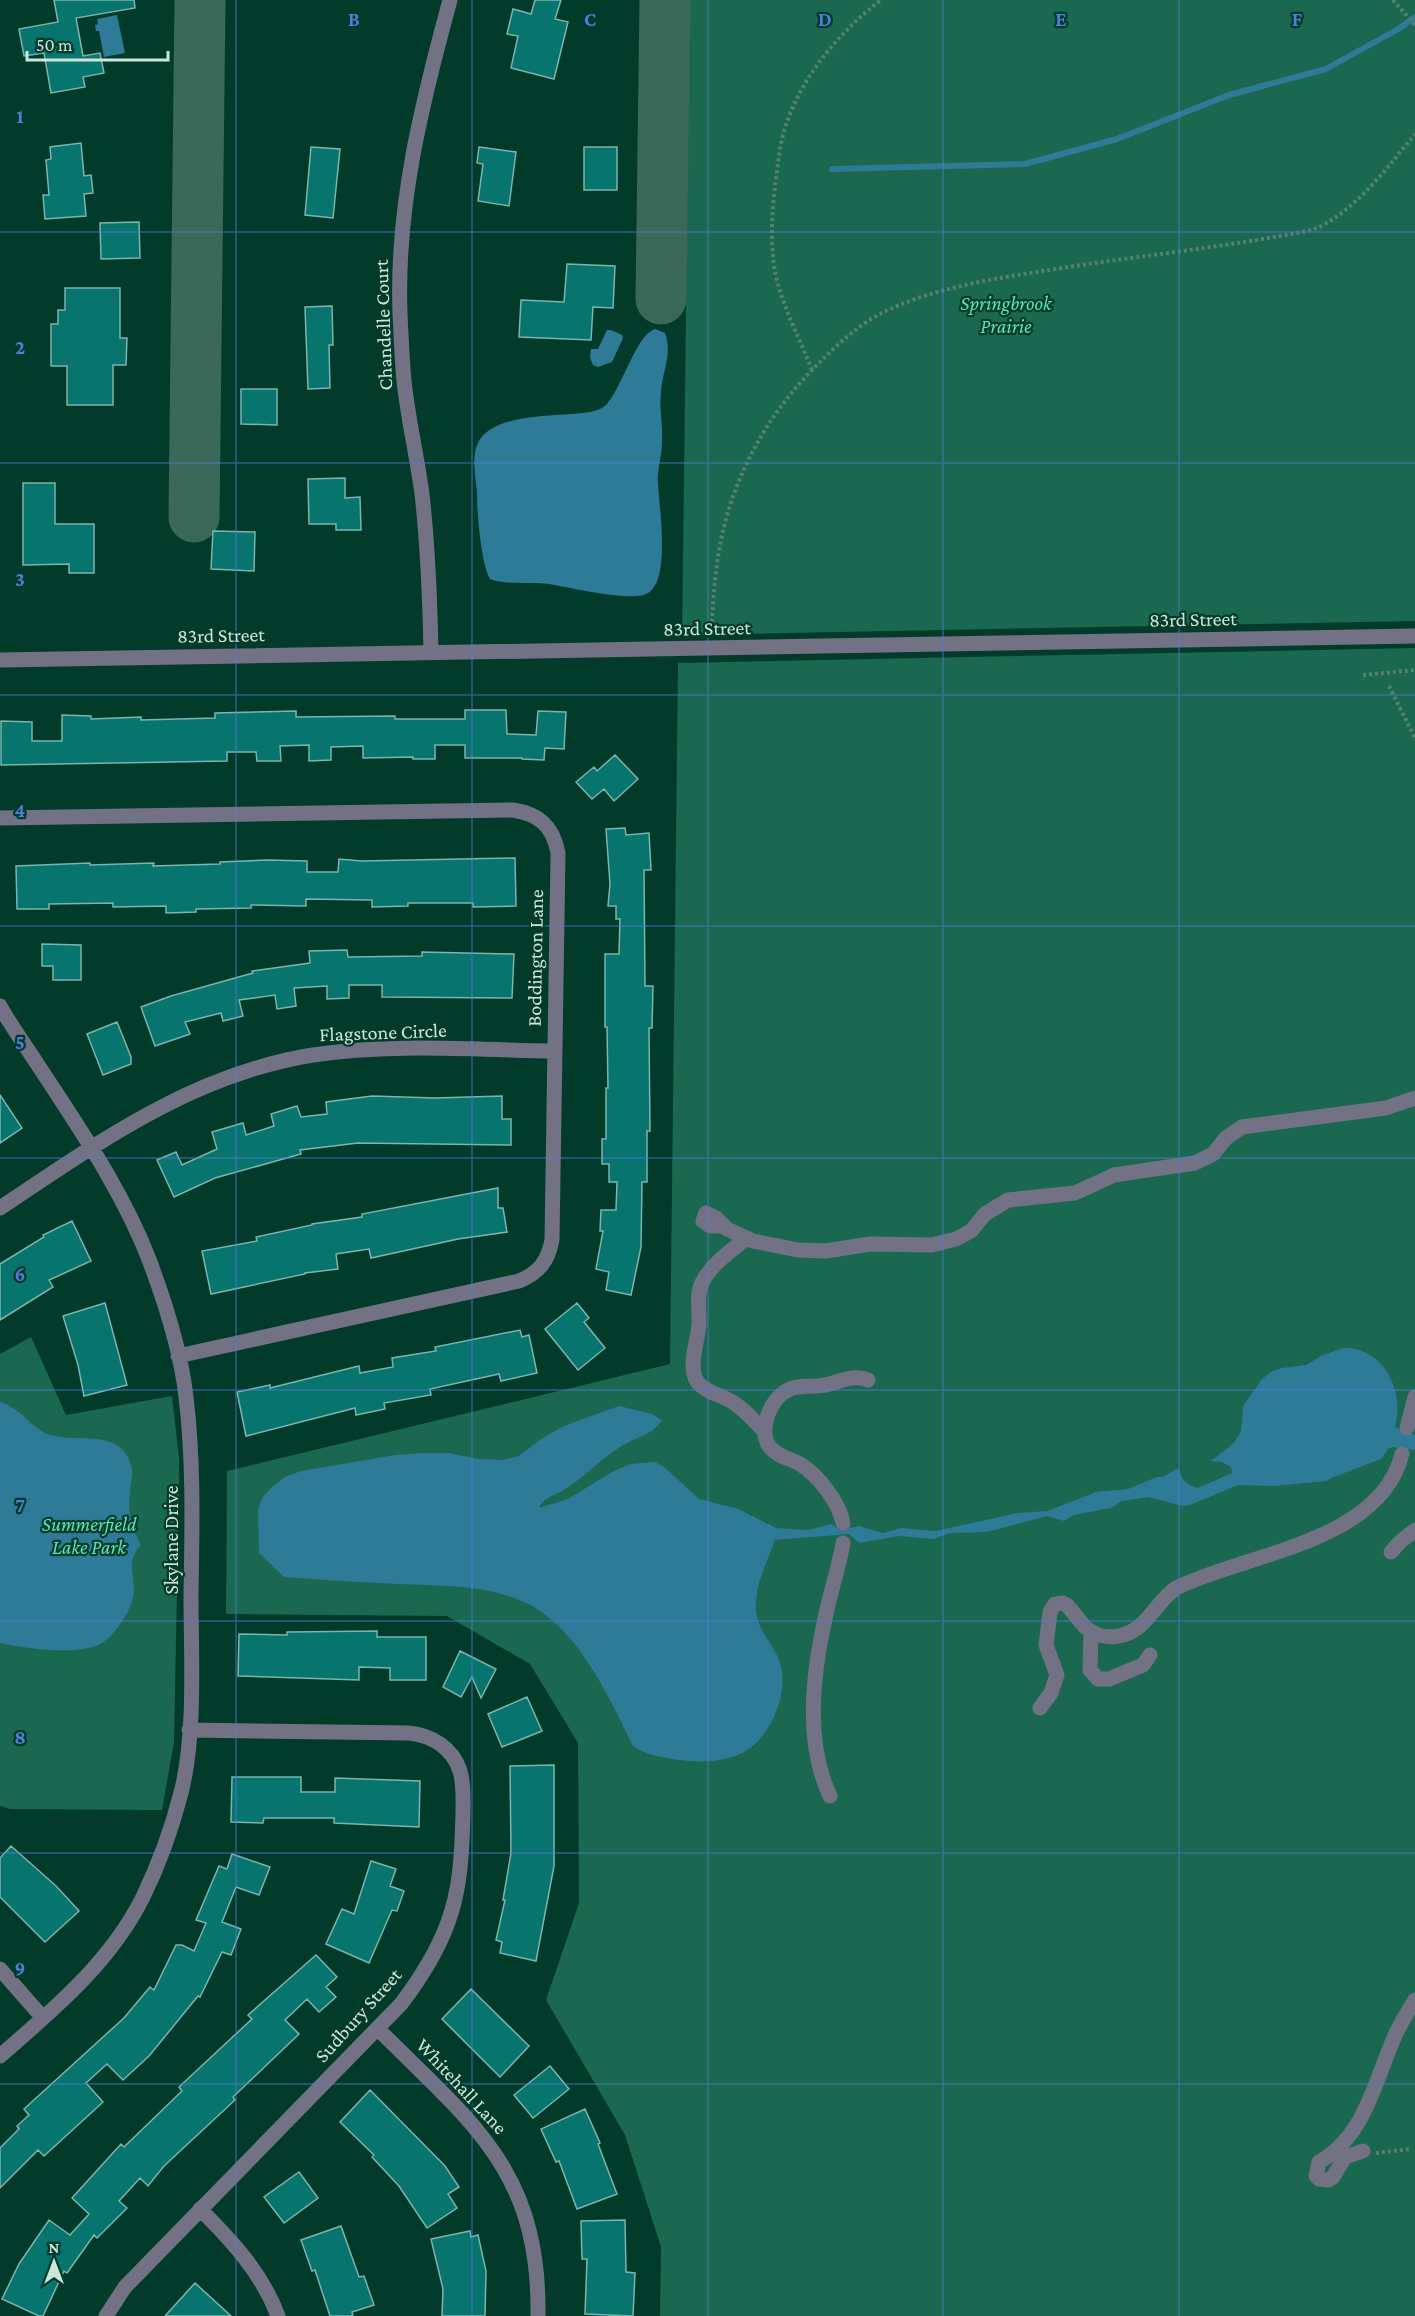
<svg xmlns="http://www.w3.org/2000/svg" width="1415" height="2316" font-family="'Crimson Pro',serif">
  <rect width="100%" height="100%" fill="#033b2a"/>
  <!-- green -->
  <path fill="#1a684f" d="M 690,0 L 1415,0 L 1415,621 L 682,635 Z
    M 1415,648 L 1415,2316 L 660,2316 L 661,2247 L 625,2135 L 546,2000 L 579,1903 L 578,1743 L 530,1664 L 447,1616 L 226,1614 L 227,1471 L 670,1364 L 678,663 Z
    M 31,1337 L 66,1415 L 172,1396 L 179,1458 L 179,1487 L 174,1742 L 162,1810 L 10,1809 L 0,1806 L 0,1354 Z"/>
  <!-- water -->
  <path fill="#2e7b98" d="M 117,15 L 125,53 L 104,57 L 99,31 L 96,31 L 95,25 L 98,24 L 97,19 Z
    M 655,329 L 665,333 C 673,353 662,372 661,392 C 659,408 663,425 662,442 C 662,455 657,470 658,483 C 659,506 671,580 648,593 C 633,603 568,587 549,584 C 532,582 505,585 490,579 C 481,563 477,513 477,493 C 476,479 471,456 478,443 C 490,416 546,416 571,414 C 582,413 597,413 606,405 C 622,388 636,335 655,329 Z
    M 607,330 L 611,330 L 622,335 L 623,338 L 612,362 L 598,367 L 593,365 L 590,358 L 591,349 L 598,349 Z
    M 1343,1348 C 1384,1347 1405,1391 1395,1427 L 1415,1435 L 1415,1450 L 1393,1447 L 1388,1449 L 1381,1459 L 1331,1478 L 1327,1481 L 1274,1486 L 1238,1485 L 1190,1505 L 1182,1506 L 1149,1497 L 1122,1501 L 1111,1508 L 1074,1515 L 1064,1521 L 1047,1516 L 987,1532 L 950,1533 L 934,1539 L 899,1536 L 859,1543 L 849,1534 L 775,1540 C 767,1562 754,1587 756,1611 C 758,1632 773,1643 779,1660 C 789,1688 776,1724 755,1744 C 744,1755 727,1759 713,1761 C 692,1763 649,1758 633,1746 C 611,1701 583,1640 540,1611 C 500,1584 445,1586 398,1584 C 360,1582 322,1580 284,1577 L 259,1553 L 258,1510 L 262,1498 L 272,1487 L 285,1477 L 301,1471 L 395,1455 L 424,1453 L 449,1453 L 478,1459 L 503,1460 L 519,1456 L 541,1439 L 564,1426 L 619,1406 L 652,1414 L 662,1420 C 652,1436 635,1437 620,1447 C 599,1460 582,1480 560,1492 C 551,1496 543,1499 539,1508 L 568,1499 L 612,1472 L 630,1464 L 655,1462 L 664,1467 L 699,1499 L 738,1509 L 776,1528 L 808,1530 L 832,1524 L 839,1530 L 859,1526 L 883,1533 L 901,1528 L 935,1531 L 1018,1513 L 1048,1511 L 1096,1492 L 1128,1489 L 1157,1477 L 1163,1477 L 1176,1469 L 1180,1470 C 1180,1480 1189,1486 1198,1488 L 1232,1473 L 1231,1467 L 1222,1462 L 1211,1461 L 1234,1443 L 1241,1431 L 1243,1406 L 1262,1379 L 1271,1372 L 1282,1368 L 1306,1365 L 1321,1356 Z
    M 0,1402 C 19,1407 28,1424 45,1433 C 73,1446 123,1424 132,1469 C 133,1476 130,1485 130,1492 C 128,1515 130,1525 141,1545 C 124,1563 137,1576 133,1598 C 131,1606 126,1616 121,1623 C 116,1630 109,1639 102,1643 C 77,1657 26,1648 0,1643 Z"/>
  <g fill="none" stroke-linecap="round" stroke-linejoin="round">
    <!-- stream -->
    <path stroke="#2e7b98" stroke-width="6" d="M 832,169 L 1025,164 L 1117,139 L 1229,95 L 1326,69 L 1400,28 L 1415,17"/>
    <!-- taxiway -->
    <path stroke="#3a695a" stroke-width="51" d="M 661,299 L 665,0
      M 194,517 L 200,0"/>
  </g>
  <!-- building -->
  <path fill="#07746d" stroke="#7ab5ae" stroke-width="1.5" d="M 54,0 L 134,0 L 135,8 L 76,18 L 83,56 L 100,53 L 104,73 L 83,77 L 85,87 L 51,93 L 44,53 L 24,56 L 19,29 L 58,22 Z
    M 535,0 L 561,0 L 555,19 L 568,22 L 554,79 L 511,68 L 518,36 L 507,34 L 513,9 L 531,14 Z
    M 81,143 L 84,176 L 91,175 L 93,193 L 84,194 L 86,216 L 45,219 L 43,195 L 49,195 L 46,160 L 51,159 L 50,147 Z
    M 311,147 L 340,149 L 333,218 L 305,215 Z
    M 479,147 L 516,152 L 509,206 L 478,201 L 483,164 L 477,163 Z
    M 584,147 L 617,147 L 617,190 L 584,190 Z
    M 139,222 L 140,258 L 101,259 L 100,223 Z
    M 567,264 L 615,266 L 613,308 L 593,307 L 591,340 L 519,337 L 521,300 L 564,302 Z
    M 65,288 L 120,288 L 120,338 L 127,338 L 126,365 L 113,365 L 113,405 L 67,405 L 67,366 L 51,366 L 51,324 L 58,324 L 58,310 L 65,310 Z
    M 332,306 L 333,345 L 329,345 L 330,388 L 308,389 L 305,307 Z
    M 241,389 L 277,389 L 277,425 L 241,424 Z
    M 345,478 L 345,498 L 360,497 L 361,530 L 336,530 L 336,524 L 309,524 L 308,479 Z
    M 23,483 L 55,483 L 55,524 L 94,524 L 94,573 L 69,573 L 69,564 L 23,565 Z
    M 213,531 L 255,532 L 254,571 L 211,569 Z
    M 465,710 L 506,710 L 507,734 L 536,735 L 538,711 L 566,712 L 564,749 L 545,748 L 544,760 L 522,759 L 522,758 L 465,758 L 465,745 L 435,745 L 435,759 L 413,759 L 413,757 L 363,758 L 363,746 L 331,747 L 331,760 L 309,761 L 309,745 L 280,746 L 281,761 L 257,761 L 256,752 L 227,752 L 227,761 L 1,765 L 1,721 L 32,722 L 32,741 L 62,741 L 62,715 L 91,716 L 91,719 L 141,717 L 141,720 L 215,718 L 215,713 L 296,711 L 296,717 L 395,716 L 395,719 L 465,719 Z
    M 615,755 L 638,779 L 614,801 L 604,789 L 592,799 L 576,782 L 594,767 L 597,771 Z
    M 625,828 L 626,835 L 649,833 L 651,870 L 644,870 L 645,986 L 653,986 L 652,1028 L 649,1028 L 650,1131 L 647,1131 L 647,1182 L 642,1182 L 641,1247 L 631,1295 L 606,1290 L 609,1272 L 596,1269 L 603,1231 L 600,1231 L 601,1210 L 616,1210 L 617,1182 L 609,1182 L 609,1164 L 602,1164 L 602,1139 L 606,1139 L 606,1088 L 608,1088 L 607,1027 L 605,1027 L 605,954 L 619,954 L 620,919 L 616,919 L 616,906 L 608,906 L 610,884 L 606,829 Z
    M 515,858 L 516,906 L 473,907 L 473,903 L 408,903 L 408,906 L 372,907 L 372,900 L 306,899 L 306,906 L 251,905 L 251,908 L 196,909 L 196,912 L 166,913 L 166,906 L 113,907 L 113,903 L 49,904 L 49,909 L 17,909 L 16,866 L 90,863 L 90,865 L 154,863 L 153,866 L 220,864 L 220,862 L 269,860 L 307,861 L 307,872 L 338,872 L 339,859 L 361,861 Z
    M 42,944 L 81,945 L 81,980 L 53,980 L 53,966 L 42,966 Z
    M 347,950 L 348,957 L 422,956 L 422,952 L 514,954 L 512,998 L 382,997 L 382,985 L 349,985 L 349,998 L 327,999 L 327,986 L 294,988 L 296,1006 L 277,1009 L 275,995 L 239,1000 L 243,1016 L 223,1021 L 221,1013 L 185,1022 L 190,1034 L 155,1046 L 141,1007 L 171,996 L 253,973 L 252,971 L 310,963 L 309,951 Z
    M 117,1022 L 131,1057 L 131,1064 L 103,1075 L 87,1034 Z
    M 0,1095 L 22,1128 L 0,1143 Z
    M 372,1096 L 435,1098 L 502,1096 L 502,1119 L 511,1119 L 511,1145 L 358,1143 L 300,1150 L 301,1154 L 215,1178 L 174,1197 L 157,1160 L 176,1152 L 182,1165 L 217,1149 L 212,1132 L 243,1123 L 246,1135 L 274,1126 L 271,1114 L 297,1106 L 301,1117 L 327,1114 L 326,1102 Z
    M 498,1188 L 498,1208 L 503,1208 L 507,1232 L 458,1239 L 371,1258 L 369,1249 L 336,1254 L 338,1269 L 305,1273 L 305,1274 L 211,1294 L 202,1251 L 257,1241 L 256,1237 L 312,1225 L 312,1224 L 362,1217 L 362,1214 Z
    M 72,1221 L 91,1261 L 49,1280 L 53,1287 L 0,1320 L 0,1264 L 44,1237 L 43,1235 Z
    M 105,1303 L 127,1385 L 84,1396 L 78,1365 L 63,1316 Z
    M 577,1303 L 589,1318 L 584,1322 L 605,1348 L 578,1370 L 545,1329 Z
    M 520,1330 L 522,1337 L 529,1335 L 537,1373 L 501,1381 L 499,1374 L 430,1389 L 431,1395 L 384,1403 L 385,1409 L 356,1415 L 355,1408 L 246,1436 L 237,1392 L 270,1385 L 270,1388 L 359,1366 L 360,1373 L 393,1367 L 392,1358 L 436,1351 L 435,1347 Z
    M 377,1631 L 377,1637 L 426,1637 L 426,1680 L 390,1680 L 390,1668 L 359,1667 L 359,1680 L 238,1676 L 239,1634 L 287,1635 L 287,1632 Z
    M 460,1651 L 496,1669 L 481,1698 L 472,1677 L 461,1697 L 443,1687 Z
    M 527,1697 L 542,1731 L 502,1747 L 488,1714 Z
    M 554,1765 L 554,1866 L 536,1961 L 500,1953 L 502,1942 L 496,1940 L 505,1900 L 503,1900 L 511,1853 L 510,1766 Z
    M 232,1777 L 301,1777 L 301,1792 L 335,1792 L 335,1778 L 420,1781 L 419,1827 L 334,1823 L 334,1818 L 264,1818 L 263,1823 L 231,1822 Z
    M 11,1846 L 56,1886 L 79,1911 L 45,1942 L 0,1897 L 0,1858 Z
    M 232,1854 L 270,1867 L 259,1895 L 236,1887 L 222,1922 L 241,1929 L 231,1955 L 222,1952 L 200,1997 L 198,1996 L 149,2056 L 123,2080 L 107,2064 L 86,2083 L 103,2102 L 44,2156 L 38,2150 L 0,2188 L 0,2148 L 19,2129 L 17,2126 L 29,2115 L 24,2109 L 124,2018 L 150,1987 L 154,1990 L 176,1945 L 182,1945 L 194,1951 L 206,1923 L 196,1920 L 219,1866 L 227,1869 Z
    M 371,1861 L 396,1869 L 390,1886 L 404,1891 L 397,1911 L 392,1910 L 369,1963 L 326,1944 L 342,1909 L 354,1914 Z
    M 316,1955 L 337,1977 L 326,1987 L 336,1997 L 319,2012 L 307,1999 L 285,2020 L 299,2034 L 233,2097 L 235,2100 L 164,2166 L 148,2186 L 140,2178 L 119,2201 L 127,2208 L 97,2238 L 94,2235 L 67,2273 L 64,2271 L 43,2316 L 39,2316 L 2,2299 L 19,2264 L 49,2220 L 70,2235 L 89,2214 L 72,2198 L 121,2144 L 124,2147 L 182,2091 L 179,2087 L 252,2019 L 248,2015 Z
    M 471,1989 L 529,2046 L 500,2077 L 442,2019 Z
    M 550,2066 L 569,2089 L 533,2118 L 514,2095 Z
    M 370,2090 L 445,2166 L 459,2187 L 448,2194 L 457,2208 L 427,2228 L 399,2186 L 372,2157 L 374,2155 L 340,2122 Z
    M 585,2109 L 600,2143 L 598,2144 L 617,2194 L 577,2209 L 559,2161 L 556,2162 L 541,2129 Z
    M 299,2172 L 318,2198 L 284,2223 L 264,2197 Z
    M 625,2220 L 626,2272 L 635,2273 L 633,2316 L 585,2314 L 587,2259 L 582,2259 L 581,2221 Z
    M 341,2226 L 359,2277 L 364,2276 L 374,2305 L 352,2312 L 353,2316 L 330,2316 L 315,2270 L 312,2271 L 301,2240 Z
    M 470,2231 L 471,2237 L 478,2235 L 486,2271 L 485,2316 L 442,2316 L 443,2289 L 431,2239 Z
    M 195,2283 L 231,2316 L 165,2316 Z"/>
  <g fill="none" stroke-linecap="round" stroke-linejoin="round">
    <!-- path -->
    <path stroke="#558172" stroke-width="4" stroke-dasharray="3 3" stroke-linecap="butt" d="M 1393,0 L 1415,25
      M 812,370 C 800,339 781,304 775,271 C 770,243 772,213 775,185 C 778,167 779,148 784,131 C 800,78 838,33 881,0
      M 711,634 C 713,608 714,582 718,557 C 729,483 765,416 818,364 C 837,345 858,325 882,313 C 929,289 992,279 1043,271 C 1133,256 1223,248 1312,230 C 1352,215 1388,167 1415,134
      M 1363,675 L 1415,670
      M 1389,686 L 1415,738
      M 1376,2153 L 1411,2149"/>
    <!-- minor -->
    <path stroke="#737284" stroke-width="15" d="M 431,653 C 430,600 428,547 422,494 C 417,456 408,419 404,381 C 402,359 401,336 400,313 C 396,206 422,103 450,0
      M 0,660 L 1415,636
      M 0,818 L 513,810 C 539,814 553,826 558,853 L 552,1240 C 548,1261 539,1273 519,1281 L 178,1356
      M 0,1006 C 11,1026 25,1045 38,1065 C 79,1128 123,1191 150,1262 C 166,1305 181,1351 186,1397 C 194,1463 192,1529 191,1595 C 191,1656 196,1735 181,1793 C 172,1828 159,1864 143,1897 C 110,1963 54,2009 0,2056
      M 0,1208 C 99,1142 193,1074 313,1055 C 393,1043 475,1050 555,1051
      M 724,1226 L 710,1226 L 703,1221 L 706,1213 L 716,1218 L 727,1229 L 753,1241 L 798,1250 L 826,1251 L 870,1244 L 932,1245 L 956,1239 L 971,1231 L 985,1214 L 1008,1200 L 1075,1193 L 1114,1175 L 1195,1163 L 1213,1154 L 1226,1138 L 1242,1127 L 1386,1108 L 1415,1098
      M 747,1238 C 732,1250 714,1262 704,1279 C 695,1293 700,1309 699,1324 C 698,1341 687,1368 698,1383 C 708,1394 723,1395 734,1403 C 746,1411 755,1421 764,1431
      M 1407,1428 L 1415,1397
      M 843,1523 C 839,1502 818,1475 800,1464 C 789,1458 776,1456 769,1446 C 758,1429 771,1398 788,1390 C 796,1386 806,1386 815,1386 C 834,1387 849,1372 868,1380
      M 1391,1552 L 1400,1542 L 1415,1530
      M 1091,1631 L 1090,1670 L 1098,1679 L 1109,1679 L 1143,1665 L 1150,1655
      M 1040,1708 L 1051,1693 L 1057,1675 L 1046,1645 L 1050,1612 L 1055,1604 L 1063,1603 L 1067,1605 C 1073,1612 1079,1620 1085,1627 C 1103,1643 1129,1638 1144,1622 C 1155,1611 1163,1597 1176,1588 C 1244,1554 1380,1543 1402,1454
      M 830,1796 C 804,1741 813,1672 826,1614 C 831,1590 839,1567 843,1543
      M 0,1969 L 43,2018
      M 378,2029 C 472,2123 540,2170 538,2316
      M 1363,2151 L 1345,2157 L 1333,2177 L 1328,2180 L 1319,2179 L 1316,2176 L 1319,2162 C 1362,2138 1373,2089 1391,2045 C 1397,2029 1406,2014 1415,2000
      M 200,2209 C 232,2241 262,2273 278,2316
      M 106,2316 L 125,2287 L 401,2004 C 420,1979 436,1954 447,1925 C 461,1889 462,1851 463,1812 C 463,1799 464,1784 460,1771 C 453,1748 431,1735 409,1733 L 189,1730"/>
  </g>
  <!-- grid -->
  <path fill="none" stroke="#527cd9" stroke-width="1.5" stroke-opacity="0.55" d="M 236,0 L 236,2316M 472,0 L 472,2316M 708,0 L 708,2316M 943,0 L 943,2316M 1179,0 L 1179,2316M 0,232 L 1415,232M 0,463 L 1415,463M 0,695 L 1415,695M 0,926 L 1415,926M 0,1158 L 1415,1158M 0,1390 L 1415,1390M 0,1621 L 1415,1621M 0,1853 L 1415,1853M 0,2084 L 1415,2084"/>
  <g text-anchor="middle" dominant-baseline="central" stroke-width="4.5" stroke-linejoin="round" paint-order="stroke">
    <!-- park labels -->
    <g font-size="20" font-style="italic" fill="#5ae5b5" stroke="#033b2a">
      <text x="1006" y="303">Springbrook<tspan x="1006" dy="23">Prairie</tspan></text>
      <text x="89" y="1524">Summerfield<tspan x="89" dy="23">Lake Park</tspan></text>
    </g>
    <!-- street labels -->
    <g font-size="20" fill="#cce6da" stroke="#033b2a">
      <text transform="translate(383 325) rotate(-92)">Chandelle Court</text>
      <text transform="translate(1193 619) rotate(-1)">83rd Street</text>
      <text transform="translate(707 628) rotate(-1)">83rd Street</text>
      <text transform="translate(221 635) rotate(-1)">83rd Street</text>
      <text transform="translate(535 958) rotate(-89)">Boddington Lane</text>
      <text transform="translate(383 1032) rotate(-2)">Flagstone Circle</text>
      <text transform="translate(171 1540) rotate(-90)">Skylane Drive</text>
      <text transform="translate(358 2015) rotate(-48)">Sudbury Street</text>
      <text transform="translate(462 2086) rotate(47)">Whitehall Lane</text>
    </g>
  </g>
  <g font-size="20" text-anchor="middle" font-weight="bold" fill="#527cd9" stroke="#033b2a" stroke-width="4.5" stroke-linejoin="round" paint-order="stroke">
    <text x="354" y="26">B</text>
    <text x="590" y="26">C</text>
    <text x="825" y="26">D</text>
    <text x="1061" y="26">E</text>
    <text x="1297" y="26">F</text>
    <text x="20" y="123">1</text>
    <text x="20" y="354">2</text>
    <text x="20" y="586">3</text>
    <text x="20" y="817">4</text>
    <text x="20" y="1049">5</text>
    <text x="20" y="1281">6</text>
    <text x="20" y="1512">7</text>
    <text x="20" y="1744">8</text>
    <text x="20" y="1975">9</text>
  </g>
  <!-- north arrow -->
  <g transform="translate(54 2262)" stroke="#033b2a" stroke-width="4.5" paint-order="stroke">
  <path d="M0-4.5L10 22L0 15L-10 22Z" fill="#cce6da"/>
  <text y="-9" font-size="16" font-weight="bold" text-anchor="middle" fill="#cce6da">N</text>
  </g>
  <!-- scale -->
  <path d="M27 51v9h141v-9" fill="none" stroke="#cce6da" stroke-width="3"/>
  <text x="36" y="51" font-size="18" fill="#cce6da" stroke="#033b2a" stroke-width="4.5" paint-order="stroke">50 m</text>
</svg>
